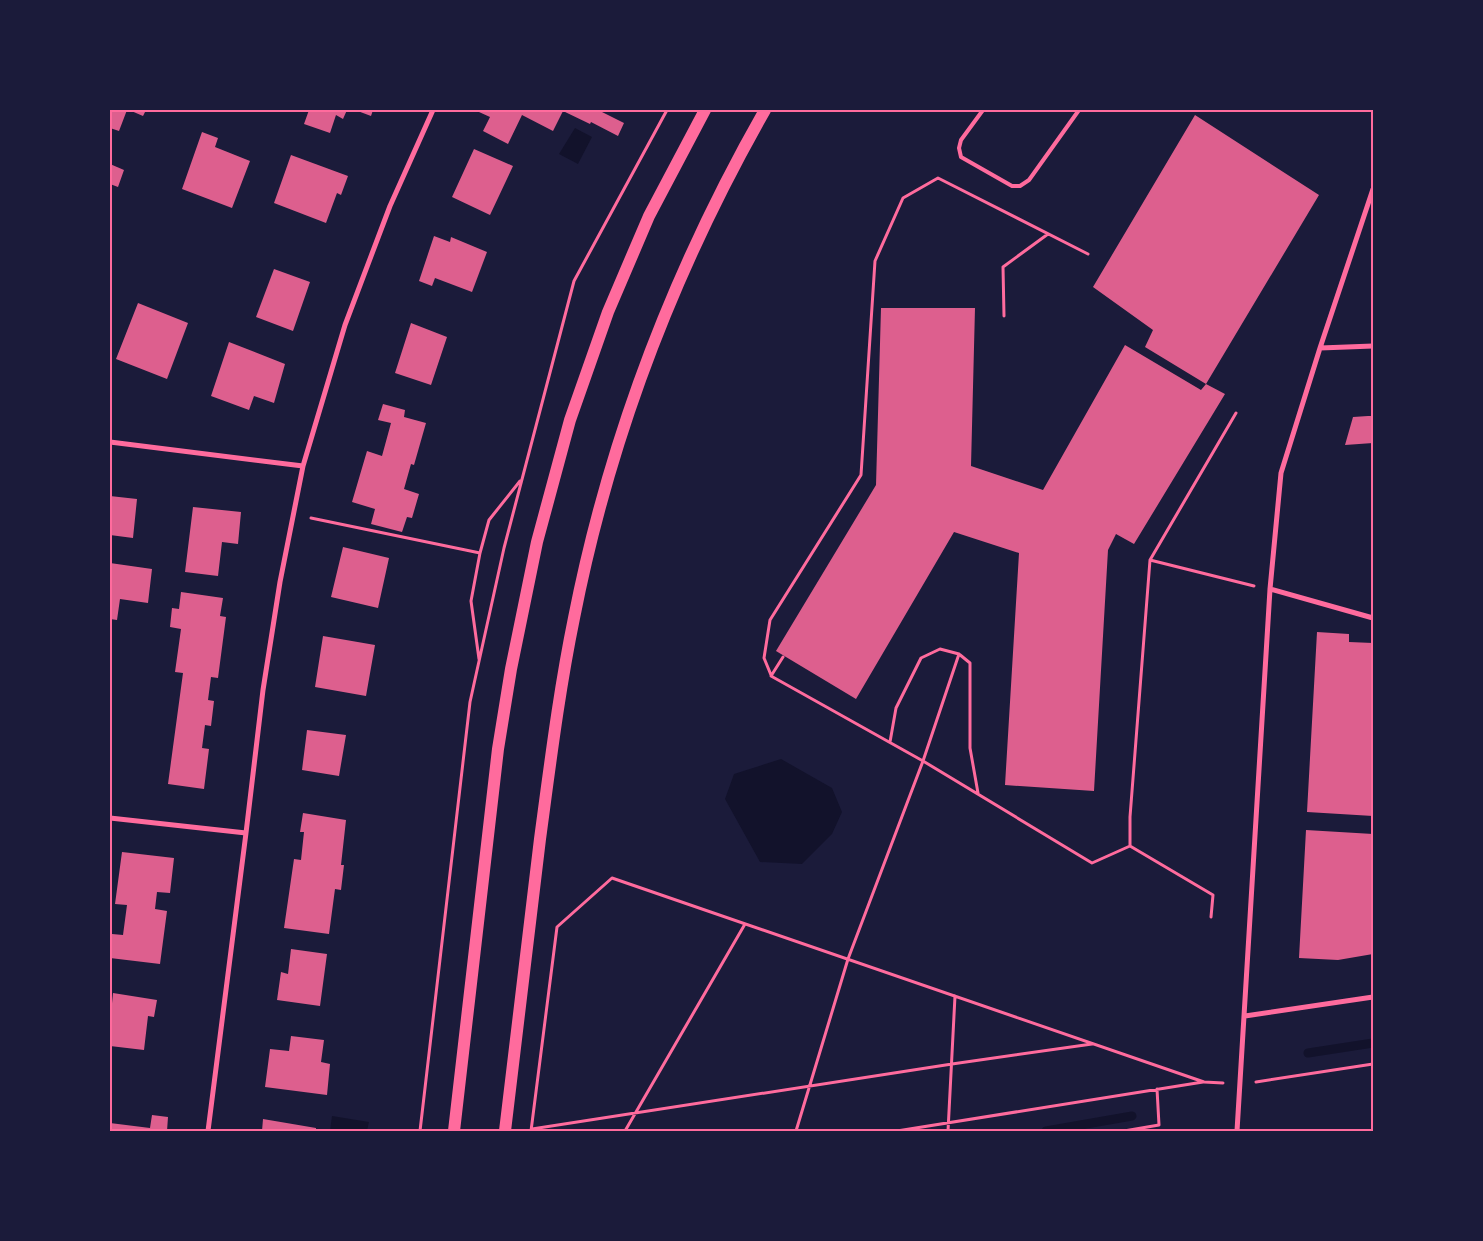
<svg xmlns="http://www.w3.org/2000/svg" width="1483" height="1241" font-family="'Public Sans',sans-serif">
  <rect width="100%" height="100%" fill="#1b1b3a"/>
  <!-- water -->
  <path fill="#12122b" d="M 575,128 L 592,137 L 578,164 L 559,154 Z
    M 781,759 L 832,788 L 842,812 L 832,834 L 802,864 L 760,862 L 725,799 L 734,774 Z
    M 332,1116 L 369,1122 L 367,1131 L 330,1131 Z"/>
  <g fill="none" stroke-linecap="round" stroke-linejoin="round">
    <!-- stream -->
    <path stroke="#12122b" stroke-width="9" d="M 1308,1053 L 1373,1043
      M 1046,1131 L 1132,1116"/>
  </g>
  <!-- building -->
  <path fill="#dd5f8e" d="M 110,110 L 127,110 L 119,131 L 110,128 Z
    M 129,110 L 146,110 L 143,116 Z
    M 309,110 L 347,110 L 343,119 L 336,115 L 330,133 L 304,124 Z
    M 355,110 L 373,110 L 371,116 Z
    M 480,110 L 598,110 L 624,123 L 618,136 L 591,122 L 590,124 L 563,111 L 553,131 L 522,115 L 508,144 L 483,131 L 490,117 L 479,112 Z
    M 1195,115 L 1319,195 L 1206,384 L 1145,347 L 1153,330 L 1093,287 Z
    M 202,132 L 218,138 L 215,147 L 250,161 L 232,208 L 182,189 Z
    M 474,149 L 513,166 L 490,215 L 452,197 Z
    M 291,155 L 348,176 L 341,195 L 337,193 L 326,223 L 274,203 Z
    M 110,164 L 124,170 L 118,187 L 110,184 Z
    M 434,236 L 450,242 L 451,237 L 487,252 L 472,292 L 435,278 L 432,286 L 419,281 Z
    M 274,269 L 310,282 L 293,331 L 256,317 Z
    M 138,303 L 188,323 L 167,379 L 116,359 Z
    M 881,308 L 975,308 L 971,466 L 1043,490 L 1125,345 L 1201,390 L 1206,384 L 1225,394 L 1134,544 L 1116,534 L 1108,550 L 1094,791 L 1005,785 L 1019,553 L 954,532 L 856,699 L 776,651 L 876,485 Z
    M 411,323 L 447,337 L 431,385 L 395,373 Z
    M 229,342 L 285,364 L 274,403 L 254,396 L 249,410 L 211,396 Z
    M 383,404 L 405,410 L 404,417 L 426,423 L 414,465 L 411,464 L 404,489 L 419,494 L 412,518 L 407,517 L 402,532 L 371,524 L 375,509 L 352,502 L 367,451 L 382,456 L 391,423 L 378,420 Z
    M 1368,416 L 1373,416 L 1373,443 L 1345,445 L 1353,417 Z
    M 110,496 L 137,499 L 133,538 L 110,535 Z
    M 193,507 L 241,512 L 238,544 L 222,542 L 218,576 L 185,572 Z
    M 343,547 L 389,558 L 378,608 L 331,597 Z
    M 110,563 L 152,569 L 148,603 L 120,599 L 117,620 L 110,619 Z
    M 181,592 L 223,598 L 220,616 L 226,617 L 218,678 L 211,677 L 208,700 L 214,701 L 211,726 L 205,725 L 202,748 L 209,749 L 204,789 L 168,784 L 183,673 L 175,672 L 181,629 L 170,627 L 172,608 L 179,609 Z
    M 1317,632 L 1349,634 L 1349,642 L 1373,643 L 1373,816 L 1307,812 Z
    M 323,636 L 375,645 L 366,696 L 315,687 Z
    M 307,730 L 346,735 L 339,776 L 302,770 Z
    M 303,813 L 346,820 L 341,865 L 344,865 L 341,890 L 335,889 L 329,934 L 284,928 L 294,859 L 301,860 L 304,832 L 300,832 Z
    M 1306,830 L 1373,834 L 1373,954 L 1338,960 L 1299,958 Z
    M 122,852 L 174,858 L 170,893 L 157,892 L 155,909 L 167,911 L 160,964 L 110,958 L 112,934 L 123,935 L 127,905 L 115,904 Z
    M 291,949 L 327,954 L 320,1006 L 277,1000 L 281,972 L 288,974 Z
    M 113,993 L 157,1000 L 154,1017 L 148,1016 L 144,1050 L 110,1046 L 110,1024 Z
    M 291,1036 L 324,1040 L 321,1062 L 330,1064 L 327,1095 L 265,1087 L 270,1049 L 289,1051 Z
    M 152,1115 L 168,1117 L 167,1131 L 110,1131 L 110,1123 L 150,1128 Z
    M 263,1119 L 316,1128 L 316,1131 L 262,1131 Z"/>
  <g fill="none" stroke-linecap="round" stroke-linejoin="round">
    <!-- path -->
    <path stroke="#ff6b9d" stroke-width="3" d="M 1004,316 L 1003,267 L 1048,234
      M 311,518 L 480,553
      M 1150,560 L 1254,586
      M 783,657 L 771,676 L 923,761 L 1092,863 L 1130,846 L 1130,817 L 1150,560 L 1236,413
      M 479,659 L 471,601 L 480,553 L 489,520 L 520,481
      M 771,675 L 764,658 L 770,620 L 861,475 L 875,261 L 903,198 L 938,178 L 1088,254
      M 890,742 L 896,708 L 921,658 L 940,649 L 959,654 L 970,663 L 970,748 L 978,793
      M 1130,846 L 1213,895 L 1211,917
      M 1256,1082 L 1373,1064
      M 532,1129 L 952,1064 L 1092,1044
      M 420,1131 L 470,702 L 504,548 L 574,281 L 667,110
      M 531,1131 L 557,927 L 612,878 L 1204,1082 L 1223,1083
      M 625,1131 L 745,924
      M 796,1131 L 848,959 L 923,761 L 959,654
      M 897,1131 L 1203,1082
      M 948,1131 L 955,996
      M 1124,1131 L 1159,1125 L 1157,1089
      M 1362,1131 L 1366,1131"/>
    <!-- service -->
    <path stroke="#ff6b9d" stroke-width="4" d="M 983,110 L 961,140 L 959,148 L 961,157 L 1012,186 L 1020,186 L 1029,180 L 1079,110"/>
    <!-- minor -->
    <path stroke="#ff6b9d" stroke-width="5" d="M 1320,348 L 1373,346
      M 110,442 L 303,466
      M 1270,589 L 1373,618
      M 110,818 L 246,833
      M 1245,1016 L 1373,997
      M 208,1131 L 246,833 L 263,690 L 280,582 L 303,466 L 345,325 L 390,206 L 433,110
      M 1237,1131 L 1270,589 L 1281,473 L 1320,348 L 1373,189"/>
    <!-- primary -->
    <path stroke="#ff6b9d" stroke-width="12" d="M 454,1131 L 498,749 L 511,669 L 537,542 L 570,420 L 608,312 L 649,216 L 705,110
      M 505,1131 C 516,1034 528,937 540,839 C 550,765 559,691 574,618 C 609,440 675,268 765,110"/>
  </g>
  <!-- border -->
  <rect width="1483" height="1241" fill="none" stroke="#1b1b3a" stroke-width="222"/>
  <rect x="111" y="111" width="1261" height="1019" fill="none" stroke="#ff6b9d" stroke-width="2"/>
</svg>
